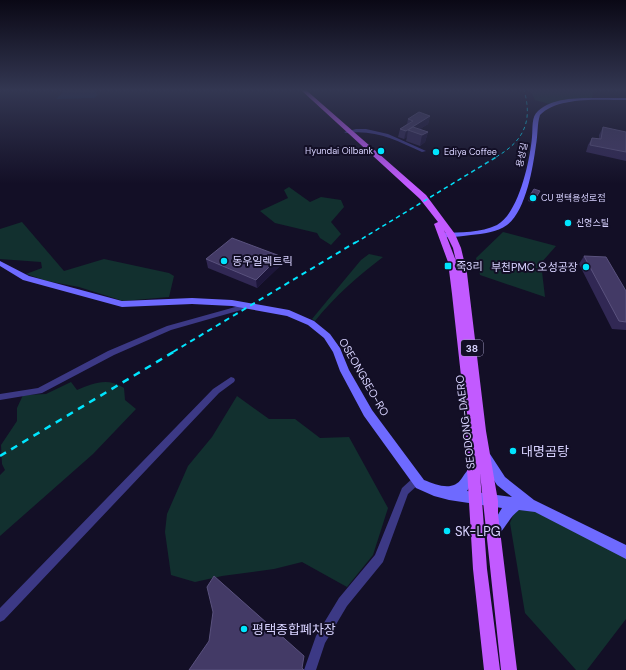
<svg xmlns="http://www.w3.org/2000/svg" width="626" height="670" font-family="'DM Sans','Noto Sans KR',sans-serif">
  <rect width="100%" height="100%" fill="#130f26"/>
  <!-- green -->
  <path fill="#12302f" d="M 530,90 L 594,90 L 592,98 L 550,104 L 535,100 Z
    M 289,187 L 310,202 L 321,197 L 341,200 L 344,207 L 331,222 L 341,234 L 331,245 L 320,238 L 317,233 L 275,223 L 260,211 L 288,198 L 284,190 Z
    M 22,222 L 64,271 L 104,259 L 169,273 L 174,276 L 169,297 L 123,301 L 79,287 L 47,281 L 26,274 L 42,268 L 41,262 L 0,259 L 0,229 Z
    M 503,232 L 556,246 L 541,263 L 545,297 L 480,275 L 476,258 Z
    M 369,254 L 383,257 C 358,276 335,296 315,321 L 312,319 L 361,260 Z
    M 71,382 L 77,390 C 93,383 108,377 124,388 L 125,400 L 136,409 L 93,454 L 0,536 L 0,475 L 5,470 L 2,464 L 1,445 L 17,421 L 17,408 L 23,395 L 46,394 Z
    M 237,396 L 269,419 L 295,419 L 320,438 L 349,437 L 388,508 L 373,555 L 347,587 L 302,562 L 274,569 L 222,576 L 195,582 L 171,575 L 165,532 L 167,514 L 188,466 L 212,437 Z
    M 521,509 L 534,510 L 626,558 L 626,619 L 587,670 L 576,670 L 525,613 L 510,523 L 514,513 Z"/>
  <!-- water -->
  <path fill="#0c2248" d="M 63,90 L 94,90 L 98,95 L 94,98 L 56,99 L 62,93 Z"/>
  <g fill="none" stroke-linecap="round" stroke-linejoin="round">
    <!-- street -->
    <path fill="#3c3985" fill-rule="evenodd" d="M 356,129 L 366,129 L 388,134 L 426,151 L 422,152 C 396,140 375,129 346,133 L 344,132 Z
      M 246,304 L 249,306 L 248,308 L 171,330 L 114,355 L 42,393 L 0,400 L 0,394 L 38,388 L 108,351 L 167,326 Z
      M 231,377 L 234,378 L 235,380 L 234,382 L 219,393 L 4,620 L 0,622 L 0,608 L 213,389 Z
      M 417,476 L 420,477 L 422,480 L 420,483 L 408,494 L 383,562 L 347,606 L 325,643 L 316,670 L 304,670 L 316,636 L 339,598 L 375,555 L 402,488 L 414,477 Z"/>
    <!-- secondary -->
    <path fill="#6e6aff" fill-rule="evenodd" d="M 594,98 L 626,98 L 626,100 C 602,100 558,96 540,115 C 537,124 538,135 536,145 C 533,167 526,211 507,225 C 497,232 483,234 471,235 C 462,236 450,238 440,237 L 440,233 L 443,233 C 460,232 481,233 497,225 C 519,213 530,160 532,137 C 533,128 531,117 538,111 C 552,98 576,98 594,98 Z
      M 0,261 L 29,276 L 122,301 L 192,298 L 232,300 L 289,310 L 314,321 L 330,334 L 340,348 L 349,370 L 372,410 L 424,480 C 437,485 453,492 462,478 C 465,473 468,469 473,466 L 477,468 L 479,472 L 467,491 L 512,497 L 497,485 L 482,462 L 480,458 L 482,454 L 486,453 L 490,454 L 505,477 L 534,500 L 626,545 L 626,559 L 535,512 L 519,510 C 508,518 503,534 494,537 L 490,535 L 488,531 L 502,508 L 449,500 L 434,496 L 416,488 L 364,416 L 340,371 L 333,352 L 324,338 L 308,325 L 287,316 L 232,306 L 192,304 L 122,307 L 23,280 L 0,266 Z"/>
    <!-- primary -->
    <path fill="#c25aff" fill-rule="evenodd" d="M 301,90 L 306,90 L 426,195 L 455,234 L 461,248 L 467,273 L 486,431 L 498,501 L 498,514 L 517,670 L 501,670 L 480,473 L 487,569 L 500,670 L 484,670 L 473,569 L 462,385 L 452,294 L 448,262 L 434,224 L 438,222 L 420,199 ZM 444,230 L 453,248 L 456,261 Z"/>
    <!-- rail-far3 -->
    <path stroke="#00e5fe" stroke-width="1" stroke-dasharray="3.5 3" stroke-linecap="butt" d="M 496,157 C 524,141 533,121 524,90"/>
    <!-- rail-far2 -->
    <path stroke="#00e5fe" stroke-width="1.5" stroke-dasharray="4.5 3.5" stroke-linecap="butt" d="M 355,243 L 498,156"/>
    <!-- rail-far1 -->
    <path stroke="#00e5fe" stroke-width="2" stroke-dasharray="5.5 4.5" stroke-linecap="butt" d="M 173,352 L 356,242"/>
    <!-- rail -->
    <path stroke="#00e5fe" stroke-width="2.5" stroke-dasharray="7 6" stroke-linecap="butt" d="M 0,456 L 175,351"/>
  </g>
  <!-- wall -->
  <path fill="#312854" d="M 430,116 L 428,124 L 420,129 L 428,132 L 425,142 L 420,146 L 406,141 L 407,137 L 404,139 L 398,137 L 400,129 L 407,124 L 408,119 Z
    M 603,127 L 626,132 L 626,161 L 586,152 L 588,145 L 592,138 L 599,139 L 599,135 Z
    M 538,195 L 533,203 L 528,201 L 529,197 Z
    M 280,256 L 281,265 L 257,288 L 208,268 L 206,259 Z
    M 584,256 L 626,291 L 626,330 L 612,329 L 579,264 Z"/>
  <!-- shaded-wall -->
  <path fill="#1d163a" d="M 430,116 L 428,124 L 415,132 L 408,130 L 407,137 L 404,139 L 406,131 Z
    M 428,132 L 425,142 L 420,146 L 422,135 Z
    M 280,256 L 281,265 L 257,288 L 256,280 Z"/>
  <!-- building -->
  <path fill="#433a66" stroke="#5a527e" d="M 419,112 L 430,116 L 406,131 L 400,129 L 413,121 L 408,119 Z
    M 413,127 L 428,132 L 422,135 L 408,130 Z
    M 603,127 L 626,132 L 626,152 L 590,145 L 592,138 L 601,139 Z
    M 534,189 L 540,191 L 535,199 L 529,197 Z
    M 232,238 L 280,256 L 256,280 L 206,259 Z
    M 584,256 L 606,257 L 626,291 L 626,322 L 619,321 Z
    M 214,576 L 304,656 L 302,668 L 304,670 L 189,670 L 209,641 L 213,612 L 207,587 Z"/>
  <!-- sky -->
  <linearGradient id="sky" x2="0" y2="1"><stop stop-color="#0a0815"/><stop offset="0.49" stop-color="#333752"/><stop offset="1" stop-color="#333752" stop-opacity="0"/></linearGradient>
  <rect width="626" height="184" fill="url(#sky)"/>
  <!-- markers -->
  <g fill="#00e5fe" stroke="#130f26" stroke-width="1.5">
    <circle cx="381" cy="151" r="4"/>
    <circle cx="436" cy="152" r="4"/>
    <circle cx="533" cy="198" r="4"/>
    <circle cx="568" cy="223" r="4"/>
    <circle cx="224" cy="261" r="4"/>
    <rect x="444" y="262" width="8" height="8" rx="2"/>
    <circle cx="586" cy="267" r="4"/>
    <circle cx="513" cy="451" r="4"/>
    <circle cx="447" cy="531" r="4"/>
    <circle cx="244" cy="629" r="4"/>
  </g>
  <g text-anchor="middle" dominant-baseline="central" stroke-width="4" stroke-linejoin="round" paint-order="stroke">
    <!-- far-poi labels -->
    <g font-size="9" fill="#d8d3ff" stroke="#130f26" text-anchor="start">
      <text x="373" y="151" text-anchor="end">Hyundai Oilbank</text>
      <text x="444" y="152">Ediya Coffee</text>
      <text x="541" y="198">CU 평택용성로점</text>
      <text x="576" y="223">신영스틸</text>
    </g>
    <!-- far-street labels -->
    <g font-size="9" fill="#d8d3ff" stroke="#130f26">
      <text transform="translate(522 155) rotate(-78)">용성길</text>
    </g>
    <!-- shield labels -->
    <rect fill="#130f26" stroke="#9d98be" stroke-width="1" x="461" y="340" width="22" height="16" rx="3"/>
    <g font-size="10" font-weight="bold" fill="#d8d3ff">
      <text x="472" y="348">38</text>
    </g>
    <!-- poi labels -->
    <g font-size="11" fill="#d8d3ff" stroke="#130f26" text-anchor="start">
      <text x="232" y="261">동우일렉트릭</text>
      <text x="456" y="266">죽3리</text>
      <text x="578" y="267" text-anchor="end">부천PMC 오성공장</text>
    </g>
    <!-- street labels -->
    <g font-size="11" fill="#d8d3ff" stroke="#130f26">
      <text transform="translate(364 377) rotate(60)">OSEONGSEO-RO</text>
      <text transform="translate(465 422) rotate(-97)">SEODONG-DAERO</text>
    </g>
    <!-- near-poi labels -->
    <g font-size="13" fill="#d8d3ff" stroke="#130f26" text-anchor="start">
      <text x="521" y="451">대명곰탕</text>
      <text x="455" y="531">SK-LPG</text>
      <text x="252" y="629">평택종합폐차장</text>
    </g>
  </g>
</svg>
